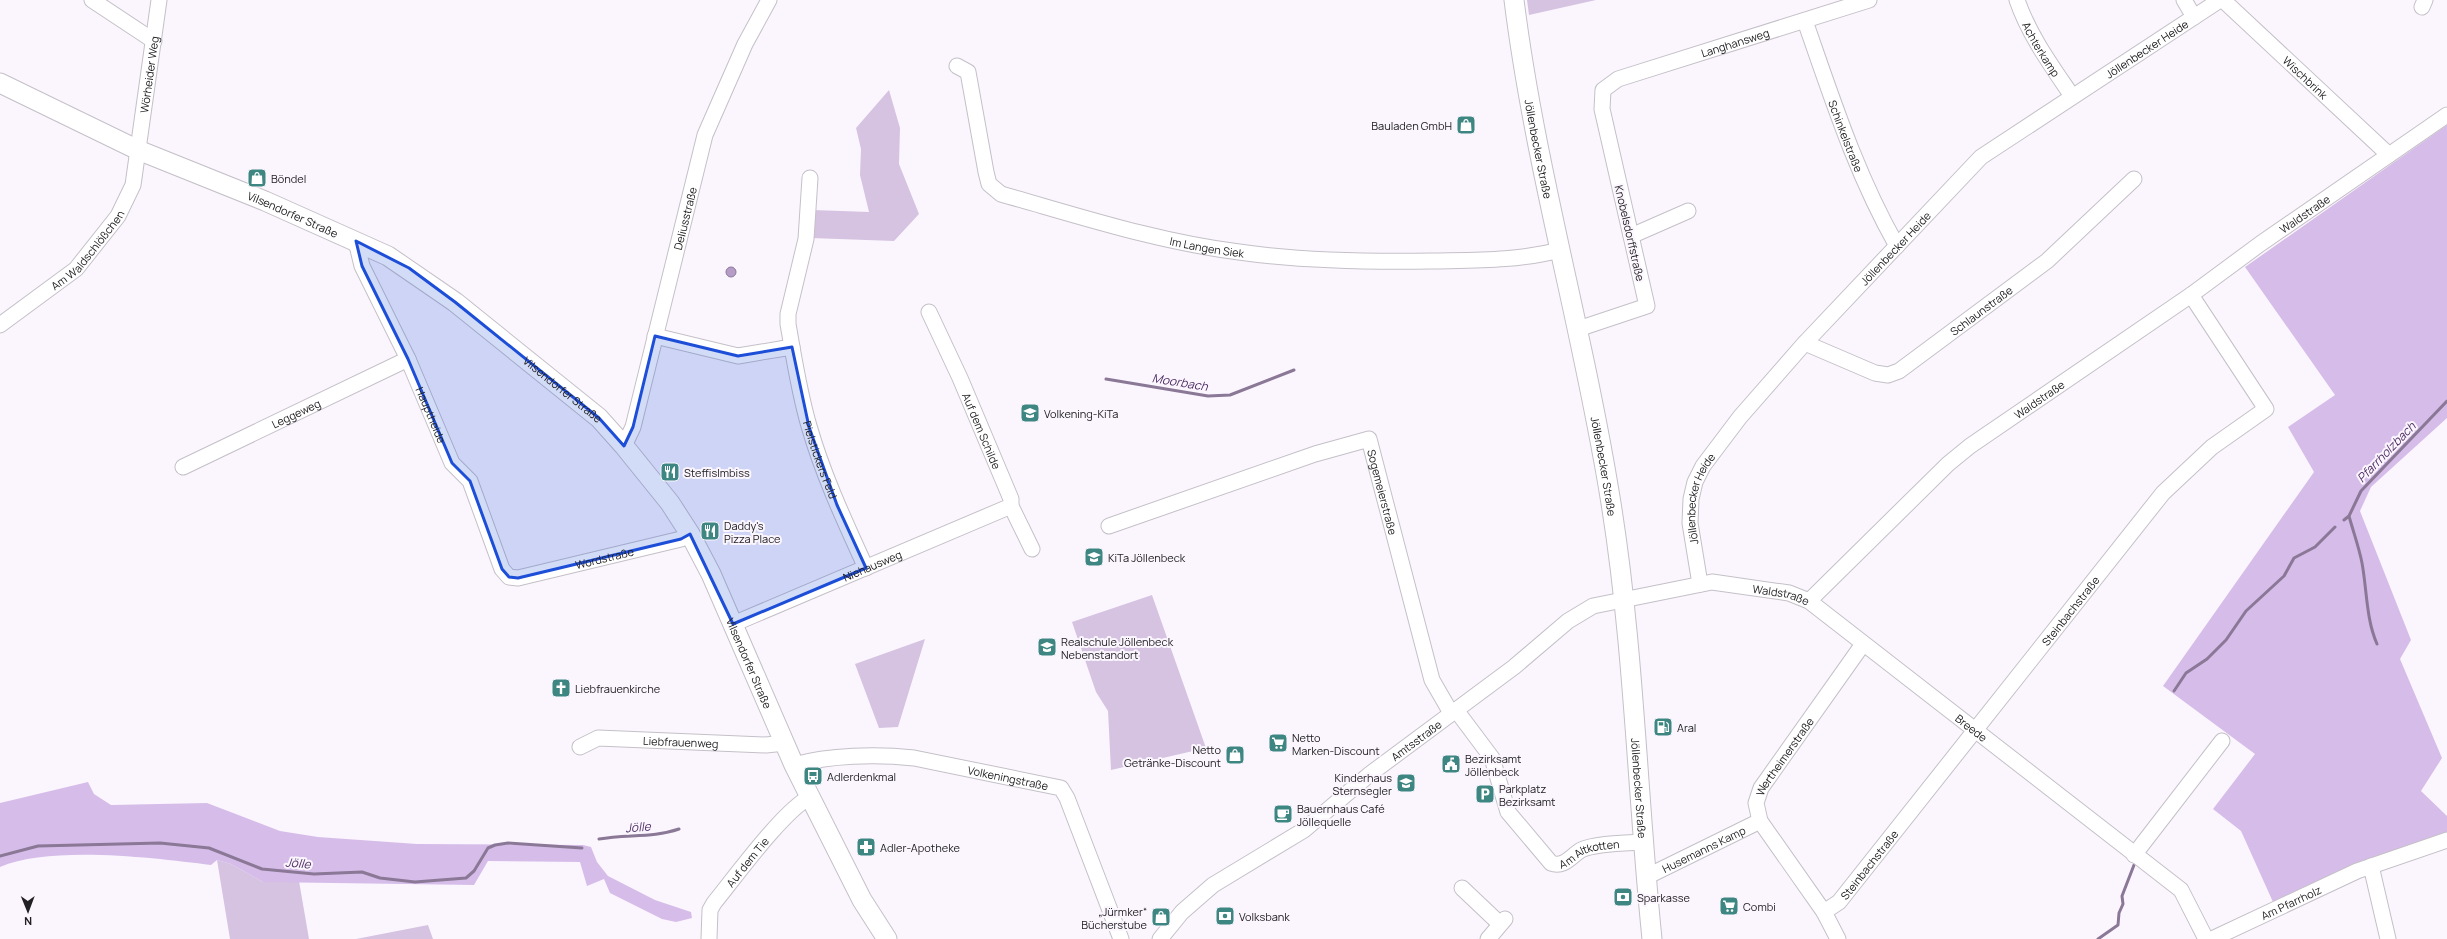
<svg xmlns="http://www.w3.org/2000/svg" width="2447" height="939" font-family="Manrope,sans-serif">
  <rect width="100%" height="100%" fill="#fbf6fe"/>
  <!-- green -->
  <path fill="#d5c3e1" d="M 1527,0 L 1596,0 L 1529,15 Z
    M 889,90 L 900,128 L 899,164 L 919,214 L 894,241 L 811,238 L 813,210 L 869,212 L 860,175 L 861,149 L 856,128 Z
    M 1152,595 L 1206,748 L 1111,770 L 1108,711 L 1096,692 L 1072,622 Z
    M 925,639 L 898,727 L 879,728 L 855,664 Z
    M 217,860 L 231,864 L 263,882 L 299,881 L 309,939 L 230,939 Z
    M 428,925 L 433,939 L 356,939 Z"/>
  <!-- forest -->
  <path fill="#d6bde9" d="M 2447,125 L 2447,418 L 2371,487 L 2360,511 L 2411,640 L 2400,659 L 2442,758 L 2421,791 L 2447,816 L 2447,836 L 2368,863 L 2359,862 L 2273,902 L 2241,831 L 2213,809 L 2255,754 L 2163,686 L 2314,472 L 2288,427 L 2335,395 L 2245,267 Z
    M 88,782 L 94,794 L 111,805 L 207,803 L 280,831 L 318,837 L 417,844 L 583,845 L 591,847 L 597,862 L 608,876 L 655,900 L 691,912 L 692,918 L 676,922 L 662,919 L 610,893 L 604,879 L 587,886 L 580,862 L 488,861 L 474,885 L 263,882 L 231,864 L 217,860 L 211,865 C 155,858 51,845 0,867 L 0,803 Z"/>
  <!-- water -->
  <path fill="#b69dc7" stroke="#8a7896" d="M726 272a5 5 0 1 1 10 0a5 5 0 1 1-10 0Z"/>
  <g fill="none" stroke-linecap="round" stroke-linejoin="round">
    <!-- stream -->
    <path stroke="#8a7896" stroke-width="3" d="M 1106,379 L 1208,396 L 1230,395 L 1294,370
      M 2349,516 C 2353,531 2359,547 2362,563 C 2367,590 2366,619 2377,644
      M 2344,520 L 2349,516 L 2361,491 L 2447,401
      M 2174,691 L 2186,673 L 2207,659 L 2226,640 L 2246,611 L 2284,576 L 2294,558 L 2315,547 L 2335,527
      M 599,839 C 626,834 653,838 679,829
      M 0,856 L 38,846 L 160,843 L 209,848 L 262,869 L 314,874 L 362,872 L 380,878 L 415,882 L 466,878 L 474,871 L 488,848 L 495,845 L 508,843 L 582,848
      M 2098,939 L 2118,925 L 2119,913 L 2123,904 L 2122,896 L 2134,865"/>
    <!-- minor casing -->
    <g stroke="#c5c0c8" stroke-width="17">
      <g id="minor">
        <path d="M 92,0 L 154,41"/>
        <path id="s1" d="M 2017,0 C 2029,35 2051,65 2072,96"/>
        <path d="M 2184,0 L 2194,17"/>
        <path id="s2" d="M 2223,0 L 2389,155"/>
        <path d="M 2422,7 L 2425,0"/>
        <path id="s3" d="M 1805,21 C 1832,98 1856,174 1897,246"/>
        <path id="s4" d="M 957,66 L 968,72 L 986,172 L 989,184 L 1001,194 C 1079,216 1158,242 1239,252 C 1302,261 1367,262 1431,261 C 1475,260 1518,261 1560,250"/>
        <path id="s5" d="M 810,178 L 806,239 L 788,314 L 788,324 C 794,358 799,392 809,426 C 823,475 845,522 866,568"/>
        <path d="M 1631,236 L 1688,211"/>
        <path id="s6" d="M 356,241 L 362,266 L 408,359 L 452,463 L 470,481 L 502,569 L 509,577 L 518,578 L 681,539 L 690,534"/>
        <path id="s7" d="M 929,312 L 960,378 L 1011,499 L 1011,506 L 1032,549"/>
        <path id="s8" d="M 0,325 L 76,269 L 118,216 L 133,185 L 159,0"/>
        <path id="s9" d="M 1578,329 L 1647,306 L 1602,109 L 1603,90 L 1618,79 L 1869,0"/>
        <path d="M 655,336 L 738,356 L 792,347"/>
        <path id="s10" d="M 1805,343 L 1875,373 L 1888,375 L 1899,371 L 2047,261 L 2134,179"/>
        <path id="s11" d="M 624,446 L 633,427 L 705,135 L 745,44 L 769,0"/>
        <path id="s12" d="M 183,467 L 408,359"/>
        <path id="s13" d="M 1109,526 L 1315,454 L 1369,439 L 1432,680 L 1451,713"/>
        <path id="s14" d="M 1700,584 L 1690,523 L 1691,499 L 1695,482 L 1703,466 L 1740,417 L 1803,345 L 1981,157 L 2220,0"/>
        <path id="s15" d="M 1809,601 L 1948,464 L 1970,446 L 2191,295 L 2260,244 L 2447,115"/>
        <path id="s16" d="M 733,624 L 1011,506"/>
        <path id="s17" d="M 1456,710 L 1492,758 L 1508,812 L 1551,863 C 1564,868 1571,856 1581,850 C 1595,843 1628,843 1644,842"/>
        <path id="s18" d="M 580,747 L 598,738 L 766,745 L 785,743"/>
        <path id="s19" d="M 794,765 C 829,755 877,754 914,758 L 1061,788 L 1067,798 L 1121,939"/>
        <path d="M 2134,855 L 2222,741"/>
        <path d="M 2371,866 L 2388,939"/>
        <path id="s20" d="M 1646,877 L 1760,821"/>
        <path d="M 1462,888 L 1500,924"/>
        <path id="s21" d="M 1824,912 L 1839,902 L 2163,493 L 2212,447 L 2266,409 L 2191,295"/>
        <path id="s22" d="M 709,939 L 710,910 L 714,903 C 736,876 783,811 810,797"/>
        <path id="s23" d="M 1160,939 L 1182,912 L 1213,885 L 1304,830 L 1370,774 L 1514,667 L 1568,621 L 1593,606 L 1712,582 L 1789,593 L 1809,601 L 2181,890 L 2206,939"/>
        <path d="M 1488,939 L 1505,919"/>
        <path id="s24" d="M 1838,939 L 1824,912 L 1760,821 L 1756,803 L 1761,788 L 1863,644"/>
        <path id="s25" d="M 2212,939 L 2357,871 L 2447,840"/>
      </g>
    </g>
    <!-- major casing -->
    <g stroke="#c5c0c8" stroke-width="21">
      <g id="major">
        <path id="s26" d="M 1514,0 C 1535,168 1583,330 1610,497 C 1634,643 1637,792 1652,939"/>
        <path id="s27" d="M 0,83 L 138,150 L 265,201 L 388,256 L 455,302 L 599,418 L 624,446 L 670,503 L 690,534 L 711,574 L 794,765 L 862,900 L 887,939"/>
      </g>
    </g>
    <!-- minor -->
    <use href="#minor" stroke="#fff" stroke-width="15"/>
    <!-- major -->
    <use href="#major" stroke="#fff" stroke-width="19"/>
  </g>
  <!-- marked area -->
  <path fill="#1d4ed8" fill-opacity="0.2" stroke="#1d4ed8" stroke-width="3" stroke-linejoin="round" d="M 356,241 L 409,268 L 455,302 L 599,418 L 624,446 L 633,427 L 655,336 L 738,356 L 792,347 L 809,427 L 837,505 L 866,568 L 733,624 L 690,534 L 681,539 L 518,578 L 509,577 L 502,569 L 470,481 L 452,463 L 408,359 L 362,266 Z"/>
  <!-- icons -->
  <defs>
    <g id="shop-square" transform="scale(1)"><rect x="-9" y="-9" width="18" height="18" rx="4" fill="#3e8682" stroke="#fbf6fe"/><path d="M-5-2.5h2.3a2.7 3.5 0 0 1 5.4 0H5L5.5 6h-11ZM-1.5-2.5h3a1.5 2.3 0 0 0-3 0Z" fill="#fff"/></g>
    <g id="school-square" transform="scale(1)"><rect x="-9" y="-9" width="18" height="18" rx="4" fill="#3e8682" stroke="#fbf6fe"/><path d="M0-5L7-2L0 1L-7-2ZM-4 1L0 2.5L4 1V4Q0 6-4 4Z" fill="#fff"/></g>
    <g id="restaurant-square" transform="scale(1)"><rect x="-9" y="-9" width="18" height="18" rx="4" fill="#3e8682" stroke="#fbf6fe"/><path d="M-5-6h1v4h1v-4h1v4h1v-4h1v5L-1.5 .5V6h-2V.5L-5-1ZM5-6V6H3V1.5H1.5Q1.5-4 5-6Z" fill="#fff"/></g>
    <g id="church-square" transform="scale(1)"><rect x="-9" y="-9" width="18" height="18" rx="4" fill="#3e8682" stroke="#fbf6fe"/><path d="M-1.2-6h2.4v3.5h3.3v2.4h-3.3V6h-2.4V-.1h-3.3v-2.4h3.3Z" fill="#fff"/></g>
    <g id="fuel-square" transform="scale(1)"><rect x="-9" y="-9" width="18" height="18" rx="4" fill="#3e8682" stroke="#fbf6fe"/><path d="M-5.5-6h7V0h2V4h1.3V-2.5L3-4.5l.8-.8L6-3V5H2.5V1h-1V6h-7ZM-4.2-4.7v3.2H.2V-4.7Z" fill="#fff"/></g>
    <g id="supermarket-square" transform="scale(1)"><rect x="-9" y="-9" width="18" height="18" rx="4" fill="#3e8682" stroke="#fbf6fe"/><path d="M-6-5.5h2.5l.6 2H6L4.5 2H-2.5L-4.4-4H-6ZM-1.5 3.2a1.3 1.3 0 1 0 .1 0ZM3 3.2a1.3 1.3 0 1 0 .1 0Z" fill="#fff"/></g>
    <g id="civic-square" transform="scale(1)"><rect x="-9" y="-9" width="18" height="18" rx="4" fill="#3e8682" stroke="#fbf6fe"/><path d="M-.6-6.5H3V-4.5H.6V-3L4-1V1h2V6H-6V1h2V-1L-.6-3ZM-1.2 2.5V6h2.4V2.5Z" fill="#fff"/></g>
    <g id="bus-square" transform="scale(1)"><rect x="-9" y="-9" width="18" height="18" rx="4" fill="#3e8682" stroke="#fbf6fe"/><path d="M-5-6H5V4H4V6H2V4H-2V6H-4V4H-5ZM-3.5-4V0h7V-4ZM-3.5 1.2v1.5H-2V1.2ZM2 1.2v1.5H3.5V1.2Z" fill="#fff"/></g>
    <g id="parking-square" transform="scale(1)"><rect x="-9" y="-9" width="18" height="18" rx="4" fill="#3e8682" stroke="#fbf6fe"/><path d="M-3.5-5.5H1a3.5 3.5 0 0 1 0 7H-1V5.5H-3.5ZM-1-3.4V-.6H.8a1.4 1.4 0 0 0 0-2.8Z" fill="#fff"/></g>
    <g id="cafe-square" transform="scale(1)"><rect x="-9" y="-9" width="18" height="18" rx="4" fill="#3e8682" stroke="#fbf6fe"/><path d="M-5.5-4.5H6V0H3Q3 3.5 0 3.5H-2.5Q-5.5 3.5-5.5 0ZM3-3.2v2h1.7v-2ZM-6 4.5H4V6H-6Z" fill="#fff"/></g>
    <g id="pharmacy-square" transform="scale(1)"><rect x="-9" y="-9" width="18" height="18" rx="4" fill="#3e8682" stroke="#fbf6fe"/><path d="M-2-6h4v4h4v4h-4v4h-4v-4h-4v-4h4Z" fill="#fff"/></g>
    <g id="bank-square" transform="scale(1)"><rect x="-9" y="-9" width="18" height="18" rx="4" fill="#3e8682" stroke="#fbf6fe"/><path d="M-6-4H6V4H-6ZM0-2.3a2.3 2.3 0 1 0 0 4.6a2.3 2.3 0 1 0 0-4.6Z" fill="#fff"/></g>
  </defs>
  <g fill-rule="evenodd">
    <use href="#shop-square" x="1466" y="125"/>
    <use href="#shop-square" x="257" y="178"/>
    <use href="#school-square" x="1030" y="413"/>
    <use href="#restaurant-square" x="670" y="472"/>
    <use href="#restaurant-square" x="710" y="531"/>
    <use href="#school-square" x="1094" y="557"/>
    <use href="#school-square" x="1047" y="647"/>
    <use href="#church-square" x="561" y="688"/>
    <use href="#fuel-square" x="1663" y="727"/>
    <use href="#supermarket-square" x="1278" y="743"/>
    <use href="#shop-square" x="1235" y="755"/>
    <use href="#civic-square" x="1451" y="764"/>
    <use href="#bus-square" x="813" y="776"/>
    <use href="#school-square" x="1406" y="783"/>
    <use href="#parking-square" x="1485" y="794"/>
    <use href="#cafe-square" x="1283" y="814"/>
    <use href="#pharmacy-square" x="866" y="847"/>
    <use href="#bank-square" x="1623" y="897"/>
    <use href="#supermarket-square" x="1729" y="906"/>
    <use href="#bank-square" x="1225" y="916"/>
    <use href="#shop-square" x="1161" y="917"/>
  </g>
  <g text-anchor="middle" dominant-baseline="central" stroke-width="4" stroke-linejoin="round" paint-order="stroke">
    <!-- street labels -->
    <g font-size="11" fill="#222023" stroke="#fbf6fe">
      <text stroke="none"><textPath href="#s9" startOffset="435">Langhansweg</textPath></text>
      <text stroke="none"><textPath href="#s14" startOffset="735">Jöllenbecker Heide</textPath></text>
      <text stroke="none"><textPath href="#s1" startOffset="55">Achterkamp</textPath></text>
      <text stroke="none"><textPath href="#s8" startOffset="308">Wörheider Weg</textPath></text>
      <text stroke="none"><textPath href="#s2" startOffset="113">Wischbrink</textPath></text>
      <text stroke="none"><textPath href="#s3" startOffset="122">Schinkelstraße</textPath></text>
      <text stroke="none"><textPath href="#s26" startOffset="151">Jöllenbecker Straße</textPath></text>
      <text stroke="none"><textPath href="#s15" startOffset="631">Waldstraße</textPath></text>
      <text stroke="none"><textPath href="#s27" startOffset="321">Vilsendorfer Straße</textPath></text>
      <text stroke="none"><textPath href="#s11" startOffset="236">Deliusstraße</textPath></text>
      <text transform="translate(1630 233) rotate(77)">Knobelsdorffstraße</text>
      <text stroke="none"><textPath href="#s4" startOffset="355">Im Langen Siek</textPath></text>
      <text stroke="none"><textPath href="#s8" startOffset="116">Am Waldschlößchen</textPath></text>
      <text stroke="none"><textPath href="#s14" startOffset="412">Jöllenbecker Heide</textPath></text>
      <text stroke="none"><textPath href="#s10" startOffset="203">Schlaunstraße</textPath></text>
      <text stroke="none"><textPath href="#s27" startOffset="645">Vilsendorfer Straße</textPath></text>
      <text stroke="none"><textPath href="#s15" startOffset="307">Waldstraße</textPath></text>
      <text stroke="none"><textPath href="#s12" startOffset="125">Leggeweg</textPath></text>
      <text stroke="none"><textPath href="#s6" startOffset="190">Hauptheide</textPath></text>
      <text stroke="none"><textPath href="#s7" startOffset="130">Auf dem Schilde</textPath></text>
      <text stroke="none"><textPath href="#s5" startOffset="288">Pielstickers Feld</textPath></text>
      <text stroke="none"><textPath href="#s26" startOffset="475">Jöllenbecker Straße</textPath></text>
      <text stroke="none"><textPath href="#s13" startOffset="329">Sogemeierstraße</textPath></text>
      <text stroke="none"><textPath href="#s14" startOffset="88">Jöllenbecker Heide</textPath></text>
      <text stroke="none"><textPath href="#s6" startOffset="470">Wordstraße</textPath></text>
      <text stroke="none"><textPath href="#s16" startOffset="151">Niehausweg</textPath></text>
      <text stroke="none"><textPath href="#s23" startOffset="740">Waldstraße</textPath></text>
      <text stroke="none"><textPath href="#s21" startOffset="390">Steinbachstraße</textPath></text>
      <text stroke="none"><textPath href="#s27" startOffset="981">Vilsendorfer Straße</textPath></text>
      <text stroke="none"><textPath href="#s23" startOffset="975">Breede</textPath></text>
      <text stroke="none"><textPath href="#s23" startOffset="326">Amtsstraße</textPath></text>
      <text stroke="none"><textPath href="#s18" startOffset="103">Liebfrauenweg</textPath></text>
      <text stroke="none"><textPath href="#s24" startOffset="215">Wertheimerstraße</textPath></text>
      <text stroke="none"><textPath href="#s19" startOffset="217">Volkeningstraße</textPath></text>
      <text stroke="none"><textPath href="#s26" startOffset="799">Jöllenbecker Straße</textPath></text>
      <text stroke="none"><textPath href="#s20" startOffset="64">Husemanns Kamp</textPath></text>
      <text stroke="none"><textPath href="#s17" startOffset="224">Am Altkotten</textPath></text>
      <text stroke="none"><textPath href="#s22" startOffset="90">Auf dem Tie</textPath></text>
      <text stroke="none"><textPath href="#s21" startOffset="66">Steinbachstraße</textPath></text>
      <text stroke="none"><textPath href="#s25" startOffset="87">Am Pfarrholz</textPath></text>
    </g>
    <!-- poi labels -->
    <g font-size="11" fill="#222023" stroke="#fbf6fe" text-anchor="start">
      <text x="1452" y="125" text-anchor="end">Bauladen GmbH</text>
      <text x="271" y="178">Böndel</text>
      <text x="1044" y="413">Volkening-KiTa</text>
      <text x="684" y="472">SteffisImbiss</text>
      <text x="724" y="525">Daddy's<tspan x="724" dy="13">Pizza Place</tspan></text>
      <text x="1108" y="557">KiTa Jöllenbeck</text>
      <text x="1061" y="641">Realschule Jöllenbeck<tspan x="1061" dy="13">Nebenstandort</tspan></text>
      <text x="575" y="688">Liebfrauenkirche</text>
      <text x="1677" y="727">Aral</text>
      <text x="1292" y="737">Netto<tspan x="1292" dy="13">Marken-Discount</tspan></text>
      <text x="1221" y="749" text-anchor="end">Netto<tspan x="1221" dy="13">Getränke-Discount</tspan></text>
      <text x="1465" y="758">Bezirksamt<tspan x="1465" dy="13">Jöllenbeck</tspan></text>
      <text x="827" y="776">Adlerdenkmal</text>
      <text x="1392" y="777" text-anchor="end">Kinderhaus<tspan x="1392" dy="13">Sternsegler</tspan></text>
      <text x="1499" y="788">Parkplatz<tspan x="1499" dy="13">Bezirksamt</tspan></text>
      <text x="1297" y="808">Bauernhaus Café<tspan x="1297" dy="13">Jöllequelle</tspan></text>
      <text x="880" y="847">Adler-Apotheke</text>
      <text x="1637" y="897">Sparkasse</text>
      <text x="1743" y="906">Combi</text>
      <text x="1147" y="911" text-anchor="end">„Jürmker“<tspan x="1147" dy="13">Bücherstube</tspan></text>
      <text x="1239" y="916">Volksbank</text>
    </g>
    <!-- water labels -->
    <g font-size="12" font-style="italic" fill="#4f2e64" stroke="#fbf6fe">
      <text transform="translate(1180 382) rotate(9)">Moorbach</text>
      <text transform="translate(2386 452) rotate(-46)">Pfarrholzbach</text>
      <text transform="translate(638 827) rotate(-5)">Jölle</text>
      <text transform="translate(298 863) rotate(5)">Jölle</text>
    </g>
  </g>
  <!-- north arrow -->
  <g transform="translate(28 911) rotate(179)" stroke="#fbf6fe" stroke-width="3" paint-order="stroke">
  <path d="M0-3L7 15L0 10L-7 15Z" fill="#222023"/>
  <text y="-6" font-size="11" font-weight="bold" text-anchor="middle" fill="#222023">N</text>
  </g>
</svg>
